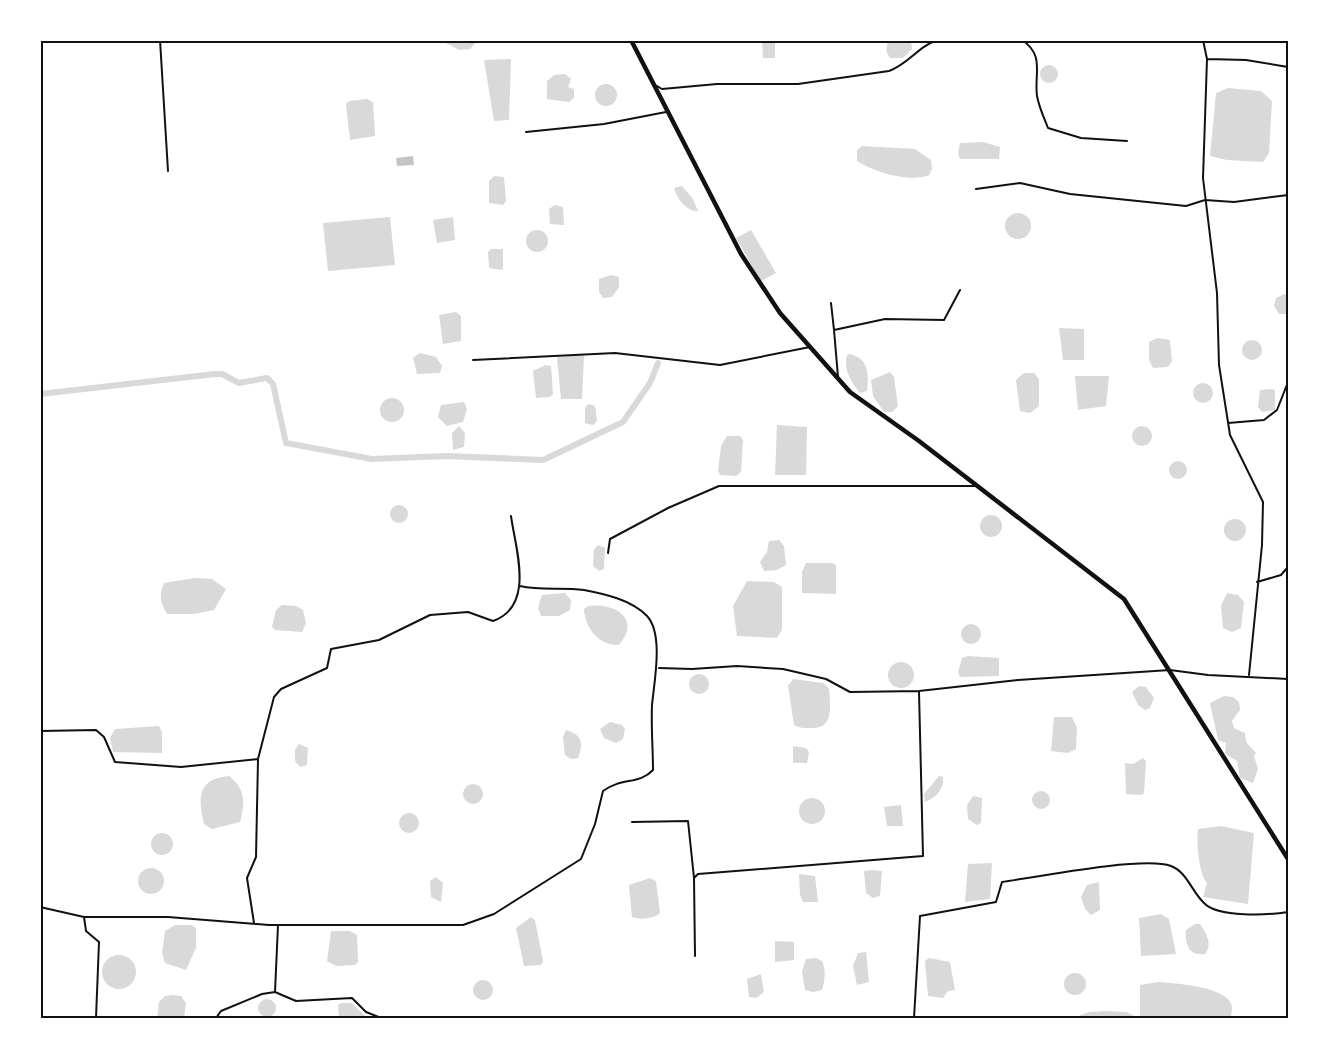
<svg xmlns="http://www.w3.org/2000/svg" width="1329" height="1059" font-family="'Varela Round',sans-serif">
  <rect width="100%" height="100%" fill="#fff"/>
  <!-- water -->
  <path fill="#d9d9d9" d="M 888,40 L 911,41 L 912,49 L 903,58 L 890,58 L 886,51 Z
    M 442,41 L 477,41 L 470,49 L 459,50 Z
    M 762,41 L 775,41 L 775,58 L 763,58 Z
    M 511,59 L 509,120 L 494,121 L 484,60 Z
    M1040 74a9 9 0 1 1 18 0a9 9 0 1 1-18 0Z
    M 565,74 L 571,79 L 568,87 L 574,89 L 574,98 L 569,102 L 547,99 L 547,81 L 554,75 Z
    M595 95a11 11 0 1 1 22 0a11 11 0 1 1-22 0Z
    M 1228,88 L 1261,91 L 1272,101 L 1269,153 L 1263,162 L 1227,160 L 1210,156 L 1216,93 Z
    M 367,99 L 373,102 L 375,136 L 350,140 L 346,104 L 349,101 Z
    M 983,142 L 1000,147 L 999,159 L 960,159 L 958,154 L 960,143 Z
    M 862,146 L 915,149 L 931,160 L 932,169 L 929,175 C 910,183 874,172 857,161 L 857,150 Z
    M 494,176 L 504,177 L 506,201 L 503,205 L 489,203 L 489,181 Z
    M 682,186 L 693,199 L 698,211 C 687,212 677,199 674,188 Z
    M 555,205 L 563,207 L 564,225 L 550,224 L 549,209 Z
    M1005 226a13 13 0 1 1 26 0a13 13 0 1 1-26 0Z
    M 390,217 L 395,265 L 328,271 L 323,223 Z
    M 453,217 L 455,240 L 437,243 L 433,220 Z
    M 751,230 L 776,273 L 761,281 L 736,238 Z
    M526 241a11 11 0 1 1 22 0a11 11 0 1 1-22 0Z
    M 491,249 L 503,249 L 503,270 L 489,268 L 488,252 Z
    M 611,275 L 619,277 L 619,287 L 612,297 L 603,298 L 599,292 L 599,279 Z
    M 1284,294 L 1288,295 L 1288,314 L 1279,314 L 1274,306 L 1276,298 Z
    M 456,312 L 461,316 L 461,341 L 443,344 L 439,315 Z
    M 1059,328 L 1084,329 L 1084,360 L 1063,360 Z
    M 1157,338 L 1170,340 L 1172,361 L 1168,367 L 1153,368 L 1149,360 L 1149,342 Z
    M1242 350a10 10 0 1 1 20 0a10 10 0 1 1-20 0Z
    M 420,353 L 436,357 L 442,366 L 440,373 L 417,374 L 413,358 Z
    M 850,354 C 869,359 869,374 867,391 L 860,393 C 851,382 843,369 847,355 Z
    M 584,355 L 582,399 L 561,399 L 557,357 Z
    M 545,365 L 551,366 L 553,394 L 550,397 L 536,398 L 533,371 Z
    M 890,372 L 894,377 L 898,406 L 892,412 L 884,412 L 873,396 L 871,380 Z
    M 1024,373 L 1034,373 L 1039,379 L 1039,406 L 1030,413 L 1020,411 L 1016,380 Z
    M 1075,376 L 1109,376 L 1106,406 L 1078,410 Z
    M1193 393a10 10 0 1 1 20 0a10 10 0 1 1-20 0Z
    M 1270,389 L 1275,390 L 1275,410 L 1262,412 L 1258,407 L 1260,390 Z
    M380 410a12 12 0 1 1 24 0a12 12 0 1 1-24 0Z
    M 464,402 L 467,409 L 463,422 L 447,426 L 438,417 L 441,405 Z
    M 588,404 L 595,406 L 597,421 L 593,425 L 585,423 L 585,408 Z
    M 777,425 L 807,427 L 806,475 L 775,475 Z
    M 459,426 L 465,433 L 464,447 L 453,450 L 452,433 Z
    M1132 436a10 10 0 1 1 20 0a10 10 0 1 1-20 0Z
    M 727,436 L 740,436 L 743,440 L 741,472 L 736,476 L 720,475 L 718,471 L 721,446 Z
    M1169 470a9 9 0 1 1 18 0a9 9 0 1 1-18 0Z
    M390 514a9 9 0 1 1 18 0a9 9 0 1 1-18 0Z
    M980 526a11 11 0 1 1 22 0a11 11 0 1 1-22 0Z
    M1224 530a11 11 0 1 1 22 0a11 11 0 1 1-22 0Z
    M 779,540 L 784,546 L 786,565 L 777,570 L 764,571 L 760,562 L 767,552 L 769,541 Z
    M 598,545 L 605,548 L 604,569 L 599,571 L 593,566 L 594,549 Z
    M 806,563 L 832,563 L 836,565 L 836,594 L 802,593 L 802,572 Z
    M 195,578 L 212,579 L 226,589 L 214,610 L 194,614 L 167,614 C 160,602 159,595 164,583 Z
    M 747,581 L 774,582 L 782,587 L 782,630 L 777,638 L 737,636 L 733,606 Z
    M 565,593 L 571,600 L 570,610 L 559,616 L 541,616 L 538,608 L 542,595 Z
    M 1227,593 L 1238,595 L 1244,602 L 1241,628 L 1232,632 L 1223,628 L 1221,606 Z
    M 282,605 L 296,606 L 303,610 L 306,623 L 302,632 L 275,630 L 272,627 L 276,610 Z
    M 588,606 C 614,602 642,618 619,645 C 599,646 585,628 584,609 Z
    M961 634a10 10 0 1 1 20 0a10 10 0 1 1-20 0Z
    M 968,656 L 999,658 L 999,676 L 960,677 L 958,672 L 962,658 Z
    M888 675a13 13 0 1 1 26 0a13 13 0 1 1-26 0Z
    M689 684a10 10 0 1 1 20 0a10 10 0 1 1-20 0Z
    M 793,679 L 823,683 L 829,688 C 830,703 834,728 814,728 C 806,728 801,729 794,725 L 788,686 Z
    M 1139,686 L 1146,687 L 1154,698 L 1150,708 L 1145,710 L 1138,705 L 1132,692 Z
    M 1224,696 L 1233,697 L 1239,702 L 1240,710 L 1232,721 L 1234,728 L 1245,733 L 1246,742 L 1256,753 L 1254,756 L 1258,769 L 1253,783 L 1240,778 L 1237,761 L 1225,754 L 1226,743 L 1218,740 L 1210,703 Z
    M 1054,717 L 1072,717 L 1077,728 L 1076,749 L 1068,753 L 1051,751 Z
    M 610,722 L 622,725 L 625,729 L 623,739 L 616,743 L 604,738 L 600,729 Z
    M 159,726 L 162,732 L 162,753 L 113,752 L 110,738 L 115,729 Z
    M 566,730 C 582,735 584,742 578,758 L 571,759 L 565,755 L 563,737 Z
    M 299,744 L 308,748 L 307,765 L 300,767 L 295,761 L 295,750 Z
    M 793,746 L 806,748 L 809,752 L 807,763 L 793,763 Z
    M 1143,758 L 1146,761 L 1144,793 L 1142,795 L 1126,794 L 1125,763 L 1133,764 Z
    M 229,776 C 246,789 245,803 240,822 L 212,829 L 204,824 C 198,798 197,779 229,776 Z
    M 939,776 L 943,777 C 944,789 936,798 925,802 L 924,794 Z
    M463 794a10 10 0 1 1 20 0a10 10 0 1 1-20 0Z
    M1032 800a9 9 0 1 1 18 0a9 9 0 1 1-18 0Z
    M 973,796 L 982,798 L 981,823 L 977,825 L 968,819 L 967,805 Z
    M799 811a13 13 0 1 1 26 0a13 13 0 1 1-26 0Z
    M 901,805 L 903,826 L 887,826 L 884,807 Z
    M399 823a10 10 0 1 1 20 0a10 10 0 1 1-20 0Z
    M 1221,826 L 1254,833 L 1248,904 L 1203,897 L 1207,883 C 1199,874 1196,842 1198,829 Z
    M151 844a11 11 0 1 1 22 0a11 11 0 1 1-22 0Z
    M 992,863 L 990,899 L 965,902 L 968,864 Z
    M138 881a13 13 0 1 1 26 0a13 13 0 1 1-26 0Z
    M 873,870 L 882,871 L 880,896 L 873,898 L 866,893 L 864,871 Z
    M 799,874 L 815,876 L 818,902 L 803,902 L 800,895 Z
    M 436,877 L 443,883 L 441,902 L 431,897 L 430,881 Z
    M 650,878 L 656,881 L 660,913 C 654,919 640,920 632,917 L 629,885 Z
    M 1099,882 L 1100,910 L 1091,915 L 1085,909 L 1081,897 L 1087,885 Z
    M 1161,914 L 1169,919 L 1176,954 L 1141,956 L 1139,918 Z
    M 531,917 L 535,920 L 543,961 L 541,965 L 524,966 L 516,928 Z
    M 1195,924 L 1200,924 C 1206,933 1213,944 1205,954 C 1188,956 1185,944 1186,930 Z
    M 175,925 L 192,925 L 196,928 L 196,948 L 186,970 L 165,963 L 162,953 L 165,931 Z
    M 331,931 L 350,931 L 357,935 L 358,962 L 355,965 L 336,966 L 327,961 Z
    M 775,941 L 794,942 L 794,960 L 775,962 Z
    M 866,952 L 869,982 L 857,985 L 853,966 L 858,953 Z
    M102 972a17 17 0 1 1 34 0a17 17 0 1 1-34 0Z
    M 816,958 L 822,961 C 826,969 825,981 822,990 L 813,992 L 805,990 L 802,972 L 806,959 Z
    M 929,958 L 950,962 L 955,990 L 948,991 L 943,998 L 928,996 L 925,961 Z
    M1064 984a11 11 0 1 1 22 0a11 11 0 1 1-22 0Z
    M 761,974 L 764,992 L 756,998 L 749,997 L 747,979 Z
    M473 990a10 10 0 1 1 20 0a10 10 0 1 1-20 0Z
    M 1158,982 C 1174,983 1226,987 1231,1004 C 1233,1007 1231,1014 1231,1018 L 1140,1018 L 1140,985 Z
    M 173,995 L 181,996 L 186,1003 L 184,1018 L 157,1018 L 159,1002 L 165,996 Z
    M258 1008a9 9 0 1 1 18 0a9 9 0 1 1-18 0Z
    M 341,1003 L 352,1003 L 367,1018 L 339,1018 L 338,1005 Z
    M 1107,1011 L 1127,1012 L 1137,1018 L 1073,1018 L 1089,1012 Z"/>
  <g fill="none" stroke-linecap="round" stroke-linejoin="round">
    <!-- canal -->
    <path stroke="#d9d9d9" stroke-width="6" d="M 40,394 L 215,374 L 222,374 L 239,383 L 267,378 L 273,384 L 286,443 L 372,459 L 447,456 L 543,460 L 623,422 L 650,383 L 658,363"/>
  </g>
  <!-- building -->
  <path fill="#c4c4c4" d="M 413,156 L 414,165 L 397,166 L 396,158 Z"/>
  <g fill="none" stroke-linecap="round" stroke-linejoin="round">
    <!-- minor -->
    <path stroke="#111" stroke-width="2" d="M 160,40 L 168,171
      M 1022,40 C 1045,55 1034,74 1037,96 C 1039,107 1044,118 1048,128 L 1081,138 L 1127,141
      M 1203,40 L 1207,59 L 1203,178 L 1217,293 L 1219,365 L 1230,435 L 1263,502 L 1262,545 L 1249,675
      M 1207,59 L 1246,60 L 1288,67
      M 657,86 L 662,89 L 717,84 L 798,84 L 889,71 C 909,64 918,46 938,40
      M 526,132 L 604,124 L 666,112
      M 976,189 L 1020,183 L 1070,194 L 1186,206 L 1205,200 L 1234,202 L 1288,195
      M 831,303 L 834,330
      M 473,360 L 615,353 L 720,365 L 810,347
      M 838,377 L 834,330 L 885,319 L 944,320 L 960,290
      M 1228,423 L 1264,420 L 1277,410 L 1288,382
      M 608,553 L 610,539 L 668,508 L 719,486 L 975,486
      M 1257,582 L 1281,575 L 1288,567
      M 659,668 L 692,669 L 737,666 L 783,669 L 826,679 L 850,692 L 919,691 L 1018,680 L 1170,670 L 1208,675 L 1288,679
      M 40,731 L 96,730 L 104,737 L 115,762 L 181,767 L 258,759 L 274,697 L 281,689 L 327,668 L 331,649 L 379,640 L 430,615 L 468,612 L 493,621 C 536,606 515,547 511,516
      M 632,822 L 688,821 L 694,878
      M 40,907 L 84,917 L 168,917 L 269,925 L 463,925 L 494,914 L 581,859 L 595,824 L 603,791 C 622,777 639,785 653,770 C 653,749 651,727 652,705 C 654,683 664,634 647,616 C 632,600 605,594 584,590 C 562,587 541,591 520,586
      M 84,917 L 86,931 L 99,942 L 96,1018
      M 254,923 L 247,878 L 256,857 L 258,760
      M 695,956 L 694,878 L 698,874 L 923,856 L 919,692
      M 275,992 L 278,925
      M 216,1018 L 221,1011 L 262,994 L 275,992 L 296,1001 L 352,998 L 366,1012 L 381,1018
      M 914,1018 L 920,916 L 996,902 L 1002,882 C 1036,877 1144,856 1171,866 C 1187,872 1192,892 1204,903 C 1218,918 1269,915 1288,912"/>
    <!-- trunk -->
    <path stroke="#111" stroke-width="4.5" d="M 631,40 L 741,254 L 780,313 L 850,392 L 919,441 L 1124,599 L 1288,859"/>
  </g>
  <!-- border -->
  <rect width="1329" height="1059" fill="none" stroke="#ffffff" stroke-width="84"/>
  <rect x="42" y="42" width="1245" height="975" fill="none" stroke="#111" stroke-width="2"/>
</svg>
